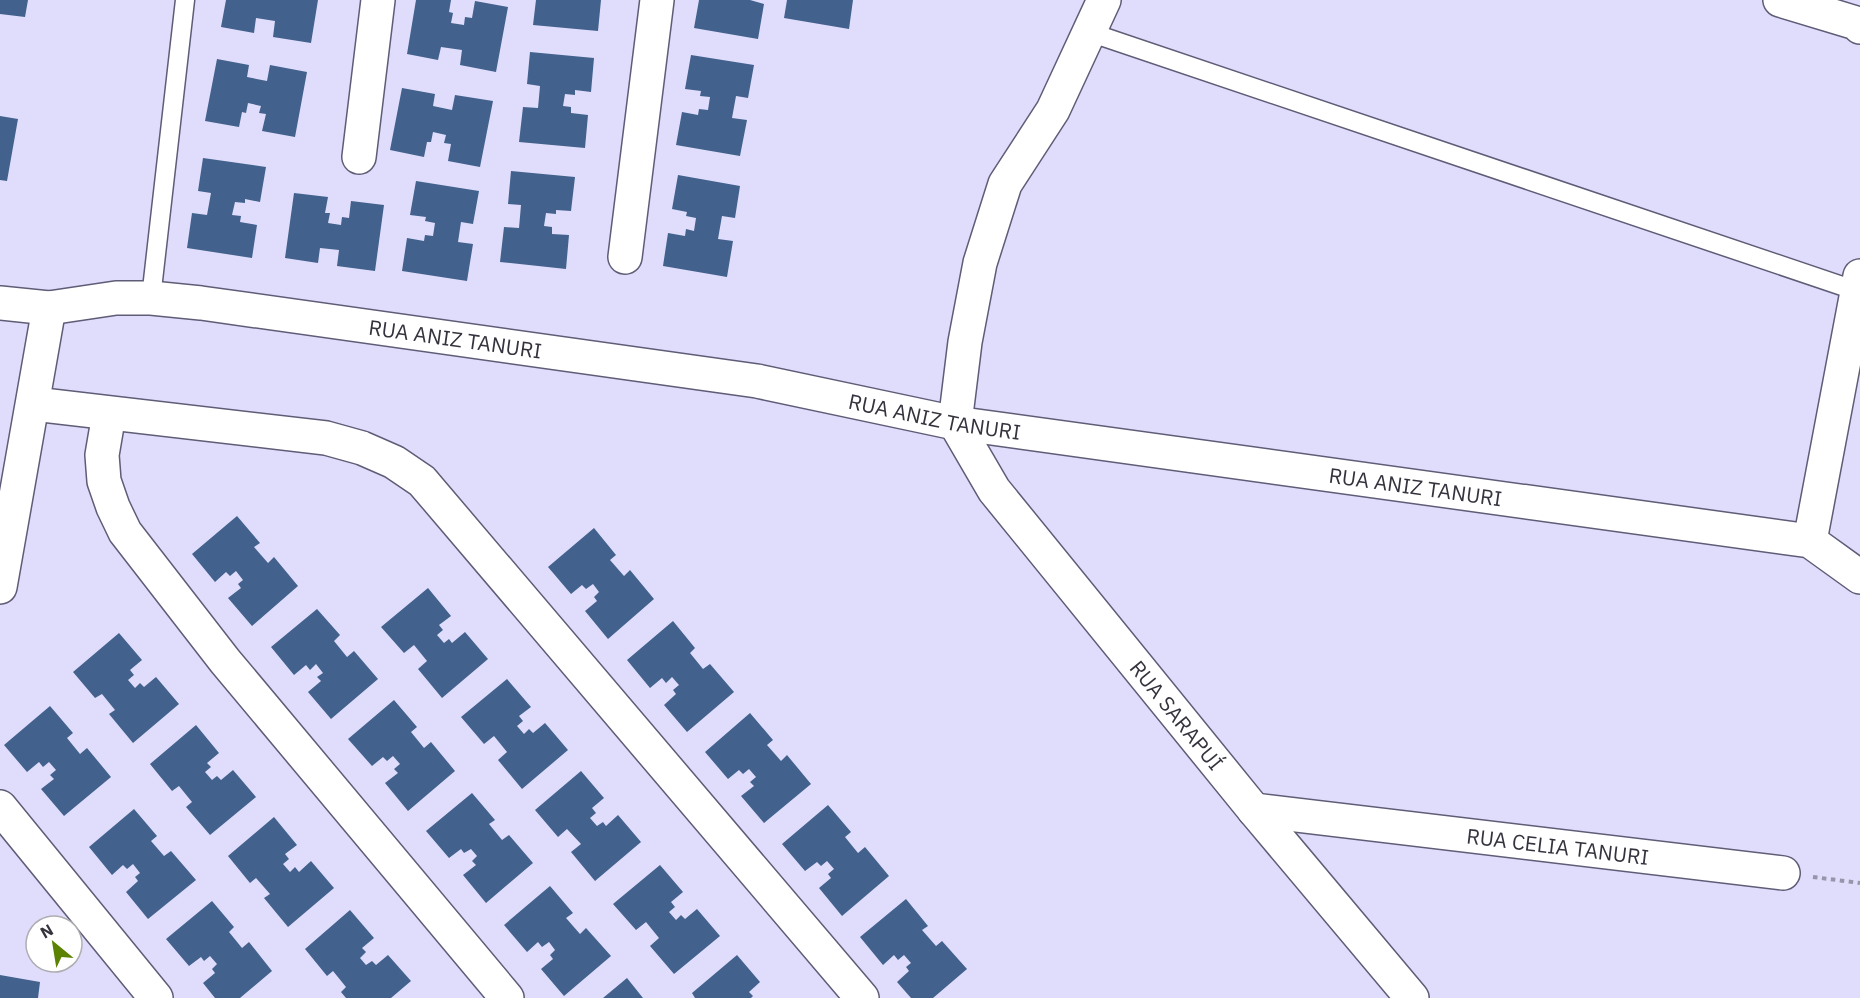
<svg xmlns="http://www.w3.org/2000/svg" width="1860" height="998" font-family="'IBM Plex Sans',sans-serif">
  <rect width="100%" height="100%" fill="#dfddfb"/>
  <!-- building -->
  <path fill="#42618c" d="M 0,0 L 28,0 L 25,17 L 0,14 Z
    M 226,0 L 318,0 L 311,43 L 273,37 L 275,21 L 256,18 L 254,33 L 221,27 Z
    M 416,0 L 451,0 L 449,12 L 453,13 L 451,23 L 464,25 L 465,17 L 472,18 L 475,1 L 508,7 L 496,72 L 460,65 L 462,50 L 441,47 L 438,60 L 407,54 Z
    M 536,0 L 601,0 L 598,31 L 533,25 Z
    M 699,0 L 750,0 L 764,4 L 758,39 L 694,28 Z
    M 787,0 L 853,0 L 849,29 L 784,18 Z
    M 530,52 L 594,58 L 591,92 L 575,90 L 575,95 L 565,94 L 563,106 L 571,107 L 571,113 L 588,115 L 585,148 L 519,142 L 523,107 L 538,108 L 540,86 L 527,84 Z
    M 691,55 L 754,65 L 748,98 L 736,96 L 732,118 L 747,120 L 740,156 L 676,145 L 682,112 L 698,115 L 699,109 L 708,110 L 710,97 L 700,96 L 701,91 L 685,89 Z
    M 217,59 L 249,65 L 247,77 L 267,81 L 270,65 L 307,72 L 295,137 L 262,131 L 266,114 L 259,113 L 261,106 L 248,103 L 246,113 L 242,112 L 239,127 L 205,121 Z
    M 402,88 L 435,94 L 433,106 L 452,110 L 455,95 L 493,101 L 480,167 L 448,161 L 451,144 L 444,143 L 446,135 L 433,132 L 431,142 L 427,142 L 424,157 L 390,150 Z
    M 0,116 L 18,119 L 7,181 L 0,180 Z
    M 203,158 L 266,167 L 260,202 L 245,199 L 245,203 L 235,202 L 232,215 L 241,216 L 240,222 L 257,225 L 252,258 L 187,248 L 192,213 L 207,215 L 211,193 L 198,191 Z
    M 511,171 L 575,177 L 571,211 L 556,210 L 556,214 L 546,213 L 544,226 L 552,227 L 552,234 L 569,235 L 566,269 L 500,262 L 504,227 L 519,228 L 521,205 L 508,204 Z
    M 678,175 L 740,186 L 735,218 L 722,216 L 718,239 L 733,241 L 727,277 L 663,266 L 668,233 L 685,236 L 686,229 L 694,231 L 696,218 L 686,216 L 687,212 L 672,209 Z
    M 416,181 L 479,191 L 473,224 L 461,222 L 458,242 L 473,244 L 467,281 L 402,271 L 407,238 L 424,241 L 425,235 L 433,236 L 435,223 L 425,221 L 426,217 L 410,215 Z
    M 294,193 L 328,197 L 325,213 L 330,213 L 328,223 L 341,225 L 342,217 L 349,218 L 351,201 L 384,205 L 375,271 L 337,266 L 339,250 L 320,248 L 318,263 L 285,258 Z
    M 237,516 L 260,543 L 254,547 L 268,563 L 274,557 L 298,586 L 252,626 L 228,598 L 241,588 L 238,584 L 243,580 L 236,571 L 230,576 L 226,572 L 215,582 L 192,554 Z
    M 594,528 L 616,555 L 610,560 L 624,576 L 630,570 L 654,599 L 608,639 L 585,611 L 597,601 L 594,597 L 599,592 L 593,584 L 586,589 L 582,585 L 571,594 L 548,567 Z
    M 428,588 L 451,616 L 439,625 L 443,630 L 437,635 L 444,643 L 449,639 L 452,643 L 465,632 L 488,659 L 442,698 L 418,669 L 427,661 L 414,645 L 404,653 L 381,627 Z
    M 317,609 L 340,635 L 334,641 L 347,657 L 354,651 L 378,679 L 331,719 L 308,692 L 321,681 L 317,677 L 323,673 L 316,664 L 310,670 L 306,665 L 294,675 L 271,647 Z
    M 673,621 L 695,648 L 690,653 L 703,669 L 710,664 L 734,692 L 687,732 L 664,705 L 676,694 L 673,690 L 679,685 L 672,677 L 666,683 L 662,678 L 650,688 L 627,660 Z
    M 119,633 L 142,660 L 130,670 L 134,675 L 128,680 L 135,688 L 140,683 L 144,687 L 156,677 L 179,704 L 133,743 L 109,714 L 115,710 L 102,694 L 95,698 L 73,672 Z
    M 507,679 L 531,707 L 519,716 L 523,721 L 517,726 L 524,734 L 529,729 L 533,733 L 545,723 L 568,750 L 522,789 L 498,760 L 507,752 L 494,736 L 484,744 L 461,717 Z
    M 394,700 L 417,727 L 411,732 L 424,748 L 431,742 L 455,771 L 408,811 L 385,783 L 398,773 L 394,769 L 400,764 L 393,756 L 387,761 L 383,757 L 372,766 L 348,739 Z
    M 50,706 L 73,733 L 67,738 L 80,754 L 87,748 L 111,777 L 64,816 L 41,789 L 54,779 L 50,775 L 56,770 L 49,762 L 43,767 L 39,762 L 27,772 L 4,745 Z
    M 750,713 L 773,740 L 767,745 L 781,761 L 787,755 L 811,784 L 764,823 L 741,796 L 754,786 L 750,782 L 756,777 L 749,769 L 743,774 L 739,770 L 728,779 L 705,752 Z
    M 196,725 L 219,753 L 207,763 L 211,767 L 205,772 L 212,780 L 217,776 L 221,780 L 233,770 L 256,797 L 210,835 L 186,807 L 192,802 L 179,786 L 172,791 L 150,764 Z
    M 581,771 L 604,798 L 592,808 L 596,813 L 590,818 L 597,826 L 603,822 L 606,826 L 618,815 L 641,842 L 595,881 L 571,852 L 581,844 L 567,829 L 558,837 L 535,810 Z
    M 472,793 L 495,820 L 489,824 L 502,840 L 509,835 L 533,863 L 486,903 L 463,875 L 476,865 L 472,861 L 477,856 L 471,849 L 464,853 L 461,849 L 449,858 L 426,831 Z
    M 828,805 L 851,832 L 845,837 L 858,853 L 865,847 L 889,876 L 842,916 L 819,888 L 831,878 L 828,874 L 834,869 L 827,861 L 821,866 L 817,862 L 805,871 L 782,844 Z
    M 134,809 L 157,836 L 151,841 L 164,856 L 171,851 L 196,880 L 148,919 L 126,892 L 138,881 L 135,877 L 140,873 L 133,864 L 127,869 L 123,865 L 112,875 L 89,847 Z
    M 274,817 L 297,845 L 285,854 L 289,859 L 283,864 L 290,872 L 295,867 L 299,872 L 311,861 L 334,888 L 288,927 L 264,898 L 270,894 L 256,878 L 250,883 L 228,856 Z
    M 660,865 L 683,892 L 671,902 L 675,907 L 669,912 L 676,920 L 681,915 L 685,919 L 697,909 L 720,936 L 674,974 L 650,946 L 659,938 L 646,922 L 636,930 L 613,904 Z
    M 550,886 L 573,913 L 566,918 L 580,934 L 586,928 L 611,956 L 564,996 L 541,969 L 553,959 L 550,955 L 555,950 L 549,942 L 542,947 L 538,942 L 527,952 L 504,925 Z
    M 906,899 L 928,926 L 922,930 L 936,946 L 942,941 L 967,969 L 933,998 L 911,998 L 897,982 L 909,971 L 906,967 L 911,963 L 904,955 L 898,960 L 894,955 L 883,965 L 860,937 Z
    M 212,901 L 234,927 L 229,932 L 242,948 L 249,942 L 272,971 L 240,998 L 215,998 L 203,983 L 215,973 L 212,969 L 217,964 L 210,956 L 204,961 L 201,957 L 189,966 L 166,939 Z
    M 350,910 L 374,938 L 362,948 L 366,952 L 360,958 L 366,965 L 372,961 L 376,965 L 388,955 L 411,981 L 391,998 L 346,998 L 341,992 L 346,987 L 333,971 L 327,976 L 305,949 Z
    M 737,955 L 760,982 L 749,992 L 753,996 L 751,998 L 695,998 L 692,993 Z
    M 0,975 L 40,982 L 38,998 L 0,998 Z
    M 627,978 L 643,998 L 603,998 Z"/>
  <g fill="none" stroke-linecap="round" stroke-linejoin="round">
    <!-- lane casing -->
    <g stroke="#5e5c76" stroke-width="21">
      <path id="lane" d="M 1089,32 L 1857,291
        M 151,298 L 185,0"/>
    </g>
    <!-- street casing -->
    <g stroke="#5e5c76" stroke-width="36">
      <g id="street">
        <path id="s1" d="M 1104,0 L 1053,110 L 1005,184 L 980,263 L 965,342 L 955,423 L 994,490 L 1254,810 L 1412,998"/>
        <path d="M 1780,0 L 1856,23 L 1860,27"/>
        <path d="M 359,157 L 378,0"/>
        <path d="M 625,257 L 657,0"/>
        <path id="s2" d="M 0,303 L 49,308 L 116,298 L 151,298 L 201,303 L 757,381 L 955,423 L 1810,541 L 1860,577"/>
        <path d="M 34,404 L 326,438 L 362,448 L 394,462 L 422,481 L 862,998"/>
        <path d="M 109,414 L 102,455 L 104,481 L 113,507 L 125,532 L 225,661 L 507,998"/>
        <path d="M 1810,541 L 1860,276"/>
        <path d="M 0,587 L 49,308"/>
        <path d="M 0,807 L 156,998"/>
        <path id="s3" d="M 1254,810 L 1783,873"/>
      </g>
    </g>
    <!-- path -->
    <path stroke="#9795ab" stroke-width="4" stroke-dasharray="4.5 4.5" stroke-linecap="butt" d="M 1813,877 L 1860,883"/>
    <!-- lane -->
    <use href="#lane" stroke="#fff" stroke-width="18"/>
    <!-- street -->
    <use href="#street" stroke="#fff" stroke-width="33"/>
  </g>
  <g text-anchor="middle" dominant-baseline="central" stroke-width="6" stroke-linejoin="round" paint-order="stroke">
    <!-- street labels -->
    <g font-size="21" fill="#34333e" stroke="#fff">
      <text stroke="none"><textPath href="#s2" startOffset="459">RUA ANIZ TANURI</textPath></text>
      <text stroke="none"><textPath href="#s2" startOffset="945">RUA ANIZ TANURI</textPath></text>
      <text stroke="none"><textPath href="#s2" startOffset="1431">RUA ANIZ TANURI</textPath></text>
      <text stroke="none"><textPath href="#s1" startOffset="822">RUA SARAPUÍ</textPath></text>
      <text stroke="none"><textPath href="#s3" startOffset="306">RUA CELIA TANURI</textPath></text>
    </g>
  </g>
  <!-- north arrow -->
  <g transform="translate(54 944) rotate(330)"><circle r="28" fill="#ffffff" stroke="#aeadb2" stroke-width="1.5"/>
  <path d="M0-4.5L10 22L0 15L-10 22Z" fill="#5b8201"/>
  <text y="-9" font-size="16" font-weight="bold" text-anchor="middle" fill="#34333e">N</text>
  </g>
</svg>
